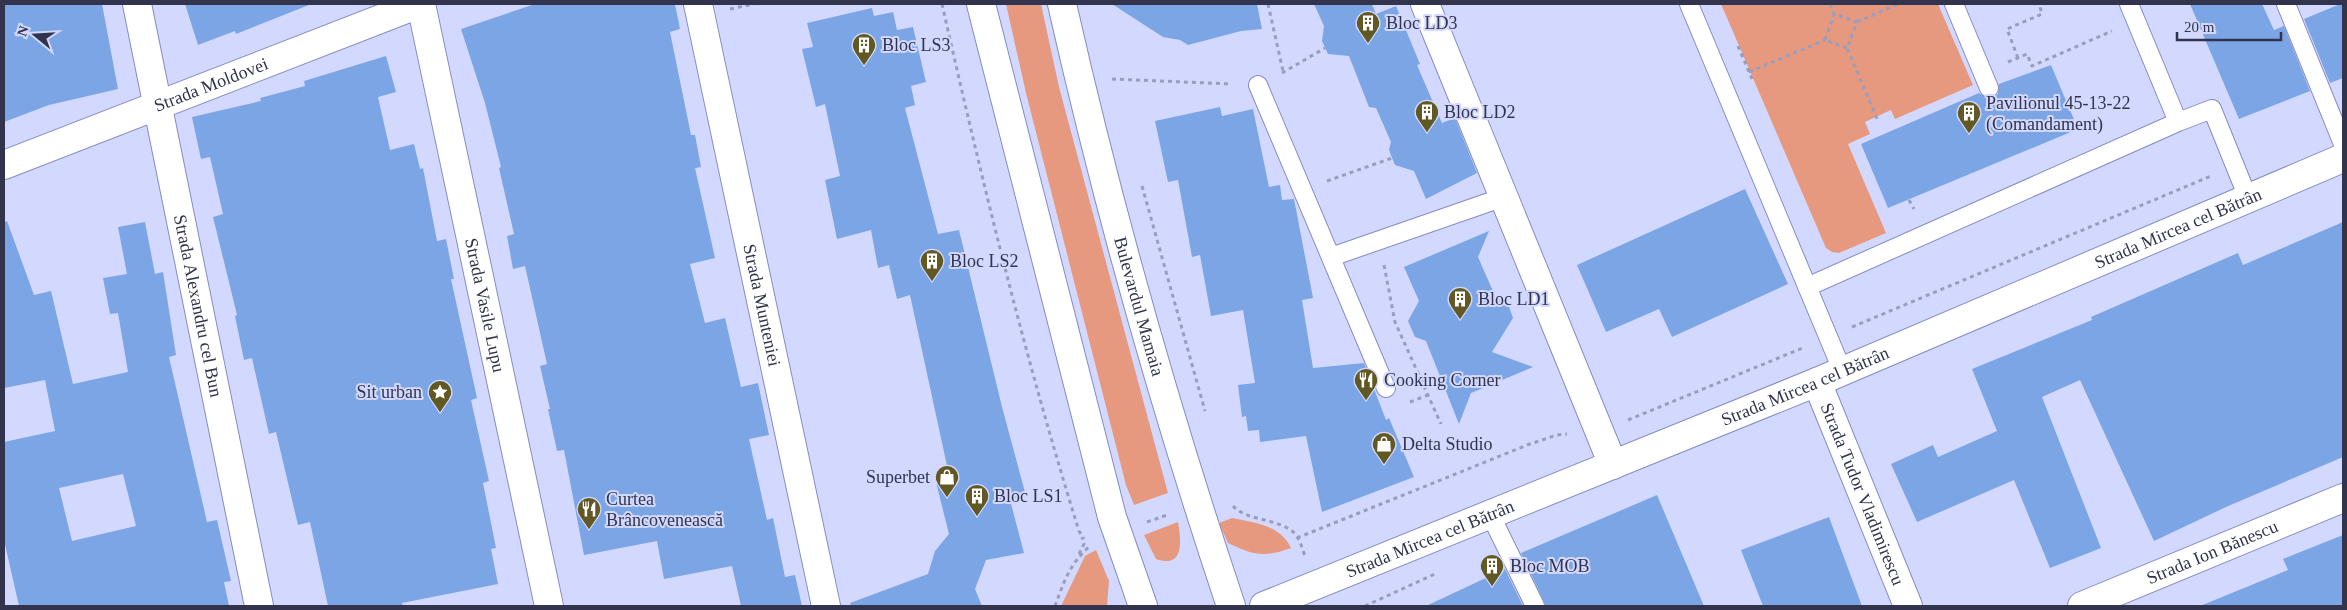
<svg xmlns="http://www.w3.org/2000/svg" width="2347" height="610" font-family="Georgia,serif">
  <rect width="100%" height="100%" fill="#d3d9fe"/>
  <!-- green -->
  <path fill="#e7997f" d="M 1006,4 L 1041,4 L 1059,87 L 1168,493 L 1134,505 L 1126,485 L 1026,93 Z
    M 1721,4 L 1938,4 L 1973,85 L 1895,119 L 1891,110 L 1865,122 L 1870,134 L 1848,144 L 1886,233 L 1839,253 L 1832,252 L 1826,248 Z
    M 1232,518 C 1256,523 1280,525 1291,548 C 1264,558 1253,555 1228,543 L 1219,523 Z
    M 1178,522 C 1181,540 1185,569 1156,559 L 1144,535 Z
    M 1096,550 L 1109,581 L 1107,606 L 1061,606 L 1085,556 Z"/>
  <!-- building -->
  <path fill="#7ba5e5" fill-rule="evenodd" d="M 4,4 L 102,4 L 118,89 L 49,105 L 4,122 Z
    M 185,4 L 309,4 L 309,5 L 236,34 L 235,31 L 198,45 Z
    M 535,4 L 675,4 L 680,29 L 670,32 L 691,135 L 695,135 L 701,167 L 695,168 L 715,258 L 690,264 L 705,323 L 725,318 L 741,387 L 758,383 L 769,435 L 749,439 L 767,520 L 773,518 L 785,577 L 795,575 L 802,606 L 741,606 L 732,566 L 664,579 L 657,541 L 584,555 L 564,450 L 557,451 L 548,409 L 550,409 L 540,366 L 547,364 L 525,266 L 513,269 L 507,236 L 514,234 L 499,168 L 501,167 L 485,103 L 461,29 Z
    M 1112,4 L 1257,4 L 1262,29 L 1241,31 L 1188,45 L 1180,40 L 1163,37 Z
    M 1314,4 L 1372,4 L 1376,14 L 1396,6 L 1420,64 L 1417,65 L 1442,123 L 1455,118 L 1477,173 L 1426,199 L 1414,171 L 1395,165 L 1389,150 L 1391,142 L 1376,108 L 1369,107 L 1349,56 L 1328,54 L 1322,41 L 1324,26 Z
    M 2190,4 L 2262,4 L 2274,30 L 2284,26 L 2310,91 L 2239,119 Z
    M 2340,4 L 2343,4 L 2343,78 L 2330,83 L 2304,19 Z
    M 872,8 L 874,16 L 893,12 L 897,30 L 913,27 L 926,82 L 911,86 L 915,105 L 905,108 L 938,234 L 959,230 L 1002,407 L 1026,496 L 1010,500 L 1024,553 L 986,560 L 975,589 L 982,606 L 851,606 L 850,603 L 928,574 L 935,551 L 949,534 L 935,478 L 949,475 L 910,295 L 897,299 L 889,265 L 878,268 L 871,230 L 837,239 L 825,180 L 840,176 L 825,104 L 816,107 L 802,49 L 813,47 L 807,23 Z
    M 386,56 L 396,92 L 378,97 L 390,150 L 414,144 L 420,169 L 423,168 L 437,241 L 446,239 L 454,279 L 451,279 L 477,398 L 471,400 L 489,481 L 483,483 L 496,548 L 491,549 L 498,584 L 402,603 L 403,606 L 328,606 L 310,522 L 298,525 L 276,432 L 269,434 L 252,358 L 244,360 L 235,316 L 237,315 L 213,217 L 223,214 L 210,157 L 201,159 L 192,117 L 261,101 L 260,98 L 305,86 L 304,81 Z
    M 2051,65 L 2078,129 L 1888,208 L 1861,144 L 1979,93 L 1987,98 L 1993,98 L 1998,94 L 1999,84 Z
    M 1220,107 L 1222,116 L 1253,109 L 1269,187 L 1280,185 L 1282,200 L 1294,199 L 1313,298 L 1302,300 L 1313,368 L 1364,363 L 1386,420 L 1389,418 L 1414,477 L 1322,512 L 1306,436 L 1260,442 L 1259,430 L 1248,431 L 1246,416 L 1242,417 L 1238,385 L 1255,383 L 1243,310 L 1211,316 L 1200,255 L 1192,257 L 1178,180 L 1168,182 L 1155,121 Z
    M 1745,189 L 1788,284 L 1672,337 L 1659,309 L 1606,332 L 1577,265 Z
    M 7,221 L 34,295 L 51,291 L 73,384 L 128,372 L 118,313 L 110,314 L 103,278 L 127,274 L 118,227 L 145,222 L 155,274 L 163,272 L 176,355 L 169,357 L 207,522 L 217,520 L 231,581 L 224,582 L 229,606 L 19,606 L 4,540 L 4,442 L 55,431 L 45,380 L 4,388 L 4,222 ZM 123,474 L 136,526 L 72,541 L 59,488 Z
    M 2343,222 L 2343,457 L 2226,507 L 2154,541 L 2080,380 L 2042,397 L 2101,548 L 2050,568 L 2014,480 L 1917,522 L 1891,464 L 1933,445 L 1938,457 L 1997,431 L 1972,369 L 2092,320 L 2091,317 L 2238,253 L 2243,265 Z
    M 1489,231 L 1478,257 L 1496,298 L 1507,301 L 1513,318 L 1492,352 L 1533,367 L 1471,393 L 1459,424 L 1426,341 L 1415,337 L 1408,321 L 1419,301 L 1404,267 Z
    M 1657,495 L 1704,606 L 1546,606 L 1521,553 Z
    M 1829,517 L 1862,606 L 1763,606 L 1741,550 Z
    M 2343,535 L 2343,606 L 2200,606 L 2288,570 L 2283,559 Z
    M 1505,569 L 1523,606 L 1426,606 Z"/>
  <g fill="none" stroke-linecap="round" stroke-linejoin="round">
    <!-- service casing -->
    <g stroke="#858bc4" stroke-width="20">
      <path id="service" d="M 1689,4 L 1842,370
        M 1954,4 L 1989,88
        M 2129,4 L 2178,122 L 2212,109 L 2248,198
        M 2286,4 L 2343,144
        M 1258,85 L 1386,388
        M 1331,257 L 1504,197
        M 1807,287 L 2178,122
        M 1490,514 L 1535,606"/>
    </g>
    <!-- minor casing -->
    <g stroke="#858bc4" stroke-width="30">
      <g id="minor">
        <path id="s1" d="M 137,4 L 259,606"/>
        <path id="s2" d="M 421,4 L 549,606"/>
        <path id="s3" d="M 698,4 L 826,606"/>
        <path d="M 1425,4 L 1613,465"/>
        <path id="s4" d="M 4,165 L 419,4"/>
        <path id="s5" d="M 1817,382 L 1908,606"/>
        <path id="s6" d="M 2082,606 L 2343,498"/>
      </g>
    </g>
    <!-- secondary casing -->
    <g stroke="#858bc4" stroke-width="30">
      <g id="secondary">
        <path d="M 981,4 L 1112,517 L 1143,606"/>
        <path id="s7" d="M 1062,4 C 1108,207 1165,409 1231,606"/>
        <path id="s8" d="M 1264,606 L 1817,382 L 2343,158"/>
      </g>
    </g>
    <!-- path -->
    <path stroke="#999dbe" stroke-width="3" stroke-dasharray="4 4" stroke-linecap="butt" d="M 942,4 C 982,181 1025,358 1079,531 L 1084,539
      M 1268,4 L 1283,71
      M 1830,4 L 1834,14
      M 730,9 L 754,4
      M 1857,22 L 1898,4
      M 1738,46 L 1752,79
      M 1847,48 L 1825,40 L 1834,14 L 1857,22 L 1847,48 L 1878,121
      M 2018,58 L 2007,29 L 2042,14 L 2040,7
      M 2008,62 L 2027,54 L 2032,66 L 2112,31
      M 1749,72 L 1825,40
      M 1282,73 L 1325,48
      M 1112,79 L 1231,84
      M 1327,181 L 1392,158
      M 1142,186 L 1205,411
      M 1909,200 L 1914,209
      M 1384,265 L 1395,322 L 1441,424
      M 1852,327 L 2211,176
      M 1410,402 L 1428,395
      M 1628,420 L 1805,347
      M 1233,506 C 1247,521 1275,518 1292,531 C 1299,536 1302,548 1305,556
      M 1147,522 L 1167,515
      M 1297,538 L 1527,445 L 1557,435 L 1567,434
      M 1079,554 L 1084,544 L 1082,537
      M 1055,606 C 1063,584 1070,563 1089,547
      M 1365,606 L 1437,573"/>
    <!-- service -->
    <use href="#service" stroke="#fff" stroke-width="18"/>
    <!-- minor -->
    <use href="#minor" stroke="#fff" stroke-width="28"/>
    <!-- secondary -->
    <use href="#secondary" stroke="#fff" stroke-width="28"/>
  </g>
  <!-- icons -->
  <defs>
    <g id="building-pin" transform="scale(1.25)"><path d="M0 17L-7.5 6A9.5 9.5 0 1 1 7.5 6Z" fill="#625824" stroke="#d3d9fe"/><path d="M-4-6H4V6H1V3H-1V6H-4ZM-2.5-4.3h1.7v1.8h-1.7ZM.8-4.3h1.7v1.8H.8ZM-2.5-1h1.7V.8h-1.7ZM.8-1h1.7V.8H.8Z" fill="#fff"/></g>
    <g id="restaurant-pin" transform="scale(1.25)"><path d="M0 17L-7.5 6A9.5 9.5 0 1 1 7.5 6Z" fill="#625824" stroke="#d3d9fe"/><path d="M-5-6h1v4h1v-4h1v4h1v-4h1v5L-1.5 .5V6h-2V.5L-5-1ZM5-6V6H3V1.5H1.5Q1.5-4 5-6Z" fill="#fff"/></g>
    <g id="sight-pin" transform="scale(1.25)"><path d="M0 17L-7.5 6A9.5 9.5 0 1 1 7.5 6Z" fill="#625824" stroke="#d3d9fe"/><path d="M0-6L1.8-2.2L6-1.7L2.9 1.2L3.7 5.4L0 3.3L-3.7 5.4L-2.9 1.2L-6-1.7L-1.8-2.2Z" fill="#fff"/></g>
    <g id="shop-pin" transform="scale(1.25)"><path d="M0 17L-7.5 6A9.5 9.5 0 1 1 7.5 6Z" fill="#625824" stroke="#d3d9fe"/><path d="M-5-2.5h2.3a2.7 3.5 0 0 1 5.4 0H5L5.5 6h-11ZM-1.5-2.5h3a1.5 2.3 0 0 0-3 0Z" fill="#fff"/></g>
  </defs>
  <g fill-rule="evenodd">
    <use href="#building-pin" x="1368" y="23"/>
    <use href="#building-pin" x="864" y="45"/>
    <use href="#building-pin" x="1427" y="112"/>
    <use href="#building-pin" x="1969" y="113"/>
    <use href="#building-pin" x="932" y="261"/>
    <use href="#building-pin" x="1460" y="299"/>
    <use href="#restaurant-pin" x="1366" y="380"/>
    <use href="#sight-pin" x="440" y="392"/>
    <use href="#shop-pin" x="1384" y="444"/>
    <use href="#shop-pin" x="947" y="477"/>
    <use href="#building-pin" x="977" y="496"/>
    <use href="#restaurant-pin" x="589" y="509"/>
    <use href="#building-pin" x="1492" y="566"/>
  </g>
  <g text-anchor="middle" dominant-baseline="central" stroke-width="4" stroke-linejoin="round" paint-order="stroke">
    <!-- poi labels -->
    <g font-size="18" fill="#31344c" stroke="#d3d9fe" text-anchor="start">
      <text x="1386" y="23">Bloc LD3</text>
      <text x="882" y="45">Bloc LS3</text>
      <text x="1986" y="103">Pavilionul 45-13-22<tspan x="1986" dy="21">(Comandament)</tspan></text>
      <text x="1444" y="112">Bloc LD2</text>
      <text x="950" y="261">Bloc LS2</text>
      <text x="1478" y="299">Bloc LD1</text>
      <text x="1384" y="380">Cooking Corner</text>
      <text x="422" y="392" text-anchor="end">Sit urban</text>
      <text x="1402" y="444">Delta Studio</text>
      <text x="930" y="477" text-anchor="end">Superbet</text>
      <text x="994" y="496">Bloc LS1</text>
      <text x="606" y="499">Curtea<tspan x="606" dy="21">Brâncovenească</tspan></text>
      <text x="1510" y="566">Bloc MOB</text>
    </g>
    <!-- street labels -->
    <g font-size="18" fill="#31344c" stroke="#d3d9fe">
      <text stroke="none"><textPath href="#s4" startOffset="222">Strada Moldovei</textPath></text>
      <text stroke="none"><textPath href="#s8" startOffset="989">Strada Mircea cel Bătrân</textPath></text>
      <text stroke="none"><textPath href="#s1" startOffset="308">Strada Alexandru cel Bun</textPath></text>
      <text stroke="none"><textPath href="#s2" startOffset="308">Strada Vasile Lupu</textPath></text>
      <text stroke="none"><textPath href="#s3" startOffset="308">Strada Munteniei</textPath></text>
      <text stroke="none"><textPath href="#s7" startOffset="312">Bulevardul Mamaia</textPath></text>
      <text stroke="none"><textPath href="#s8" startOffset="584">Strada Mircea cel Bătrân</textPath></text>
      <text stroke="none"><textPath href="#s5" startOffset="121">Strada Tudor Vladimirescu</textPath></text>
      <text stroke="none"><textPath href="#s8" startOffset="179">Strada Mircea cel Bătrân</textPath></text>
      <text stroke="none"><textPath href="#s6" startOffset="141">Strada Ion Bănescu</textPath></text>
    </g>
  </g>
  <!-- border -->
  <rect width="2347" height="610" fill="none" stroke="#31344c" stroke-width="10"/>
  <!-- north arrow -->
  <g transform="translate(35 35) rotate(288)" stroke="#d3d9fe" stroke-width="4" paint-order="stroke">
  <path d="M0-4L9 19L0 12L-9 19Z" fill="#31344c"/>
  <text y="-8" font-size="14" font-weight="bold" text-anchor="middle" fill="#31344c">N</text>
  </g>
  <!-- scale -->
  <path d="M2177 32v8h104v-8" fill="none" stroke="#31344c" stroke-width="2.5"/>
  <text x="2184" y="32" font-size="15" fill="#31344c" stroke="#d3d9fe" stroke-width="4" paint-order="stroke">20 m</text>
</svg>
